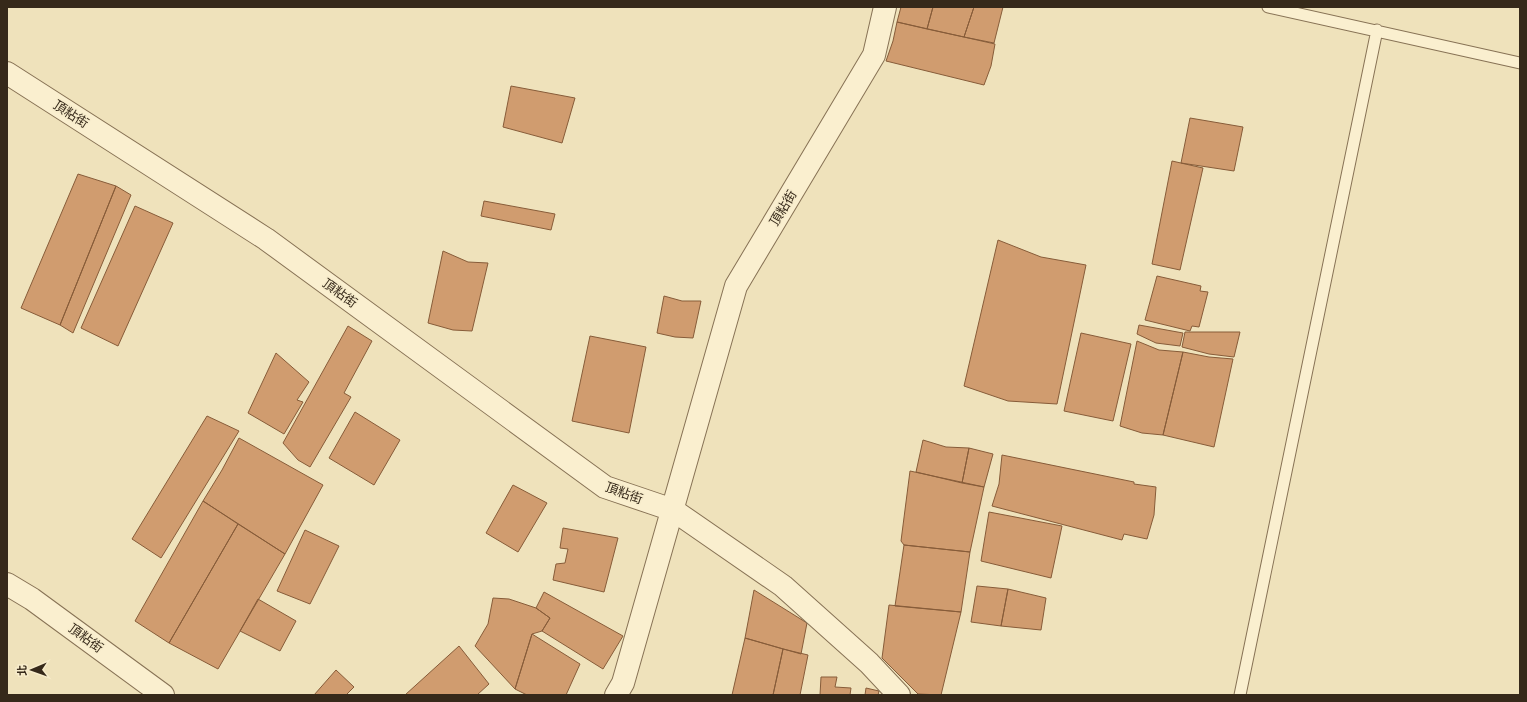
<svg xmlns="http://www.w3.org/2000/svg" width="1527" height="702" font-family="Bitter,'Noto Sans TC',serif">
  <rect width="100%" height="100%" fill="#efe2bb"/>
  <!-- building -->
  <path fill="#d09c6f" stroke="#875c39" d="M 901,7 L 933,7 L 927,29 L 897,22 Z
    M 933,7 L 974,7 L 964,37 L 927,29 Z
    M 974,7 L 1003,7 L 994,43 L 964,37 Z
    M 897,22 L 995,44 L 991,66 L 984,85 L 886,61 L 893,41 Z
    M 511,86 L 575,98 L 562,143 L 503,127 Z
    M 1190,118 L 1243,127 L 1234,171 L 1181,163 Z
    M 1172,161 L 1203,168 L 1180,270 L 1152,264 Z
    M 78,174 L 116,186 L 60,325 L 21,308 Z
    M 116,186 L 131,195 L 73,333 L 60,325 Z
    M 484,201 L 555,214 L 551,230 L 481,216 Z
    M 135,206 L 173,223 L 118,346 L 81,328 Z
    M 998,240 L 1041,257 L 1086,265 L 1057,404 L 1008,401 L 964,386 Z
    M 443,251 L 468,262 L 488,263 L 472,331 L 453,330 L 428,323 Z
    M 1157,276 L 1201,286 L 1200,291 L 1208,292 L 1199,327 L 1192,326 L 1190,331 L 1145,320 Z
    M 664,296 L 682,301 L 701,301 L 693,338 L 675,337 L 657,333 Z
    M 1139,325 L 1183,333 L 1180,346 L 1156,343 L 1137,334 Z
    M 348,326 L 372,341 L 344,393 L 351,397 L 310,467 L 298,460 L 283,443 Z
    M 1185,332 L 1240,332 L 1234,357 L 1209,354 L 1182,347 Z
    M 1081,333 L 1131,344 L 1113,421 L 1064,411 Z
    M 590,336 L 646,347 L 629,433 L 572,421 Z
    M 1137,341 L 1159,350 L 1183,352 L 1163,435 L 1142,433 L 1120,426 Z
    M 1183,352 L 1209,357 L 1233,359 L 1214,447 L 1163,435 Z
    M 276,353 L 309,382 L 297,400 L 303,402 L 284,434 L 248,413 Z
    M 355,412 L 400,440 L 374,485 L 329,458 Z
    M 207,416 L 239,431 L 161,558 L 132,539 Z
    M 239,438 L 323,485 L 285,554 L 203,501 L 222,470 Z
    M 923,440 L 946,447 L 969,448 L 962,483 L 916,472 Z
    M 969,448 L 993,454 L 984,487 L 962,483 Z
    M 1002,455 L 1134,482 L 1134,484 L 1156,487 L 1154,515 L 1147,539 L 1124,534 L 1122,540 L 992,506 L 999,484 Z
    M 910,471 L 984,487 L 970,552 L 904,545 L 901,541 Z
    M 513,485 L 547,503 L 518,552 L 486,533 Z
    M 203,501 L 238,524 L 169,643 L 135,621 Z
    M 989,512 L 1062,526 L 1051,578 L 981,561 Z
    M 238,524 L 285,554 L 218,669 L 169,643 Z
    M 563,528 L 618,538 L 604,592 L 553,580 L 556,564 L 565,563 L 568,549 L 560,548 Z
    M 305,530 L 339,546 L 310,604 L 277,591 Z
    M 904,545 L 970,552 L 961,612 L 895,606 Z
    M 977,586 L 1008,589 L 1001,626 L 971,622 Z
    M 1008,589 L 1046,598 L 1041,630 L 1001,626 Z
    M 754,590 L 807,623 L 801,654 L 745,638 Z
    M 544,592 L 623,636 L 603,669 L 542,631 L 550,618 L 536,608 Z
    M 493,598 L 509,599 L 536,608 L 550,618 L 542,631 L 532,634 L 515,689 L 475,646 L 488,624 Z
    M 258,599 L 296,621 L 280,651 L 240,631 Z
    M 889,605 L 961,612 L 941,695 L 918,694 L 882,658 Z
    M 532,634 L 580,664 L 566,695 L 527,695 L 515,689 Z
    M 745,638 L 783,649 L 773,695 L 732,695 Z
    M 459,646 L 489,684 L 477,695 L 405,695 Z
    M 783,649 L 808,655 L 800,695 L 773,695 Z
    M 336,670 L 354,687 L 346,695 L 314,695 Z
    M 821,677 L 837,677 L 835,687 L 851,688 L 850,695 L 820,695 Z
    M 866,688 L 879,691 L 878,695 L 865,695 Z"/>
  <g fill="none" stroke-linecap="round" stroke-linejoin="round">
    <!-- service casing -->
    <g stroke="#877255" stroke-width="13">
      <path id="service" d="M 1268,7 L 1520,63
        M 1240,695 L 1377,30"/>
    </g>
    <!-- minor casing -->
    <g stroke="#877255" stroke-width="24">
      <path id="minor" d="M 673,510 L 783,586 L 869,663 L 899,695
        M 7,584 L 32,599 L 163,695"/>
    </g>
    <!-- tertiary casing -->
    <g stroke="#877255" stroke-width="24">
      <path id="tertiary" d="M 7,73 L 266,239 L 605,487 L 673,510
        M 616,695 L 623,683 L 736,286 L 874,55 L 885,7"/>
    </g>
    <!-- service -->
    <use href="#service" stroke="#faefcf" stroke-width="11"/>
    <!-- minor -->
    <use href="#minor" stroke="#faefcf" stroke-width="22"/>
    <!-- tertiary -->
    <use href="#tertiary" stroke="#faefcf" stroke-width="22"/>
  </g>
  <g text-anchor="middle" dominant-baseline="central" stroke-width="3" stroke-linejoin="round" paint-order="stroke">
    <!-- street labels -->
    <g font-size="13" fill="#36291a" stroke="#f7eccb">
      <text transform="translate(71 114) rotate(33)">頂粘街</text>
      <text transform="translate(783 208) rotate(-59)">頂粘街</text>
      <text transform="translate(340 293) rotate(36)">頂粘街</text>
      <text transform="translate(624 493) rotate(20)">頂粘街</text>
      <text transform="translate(86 638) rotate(36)">頂粘街</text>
    </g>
  </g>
  <!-- border -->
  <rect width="1527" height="702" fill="none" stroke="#36291a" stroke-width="16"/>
  <!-- north arrow -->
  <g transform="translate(32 670) rotate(268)" stroke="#f7eccb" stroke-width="3" paint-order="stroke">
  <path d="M0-3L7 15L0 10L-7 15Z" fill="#36291a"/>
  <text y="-6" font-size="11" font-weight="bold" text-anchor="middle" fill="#36291a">北</text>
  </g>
</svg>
